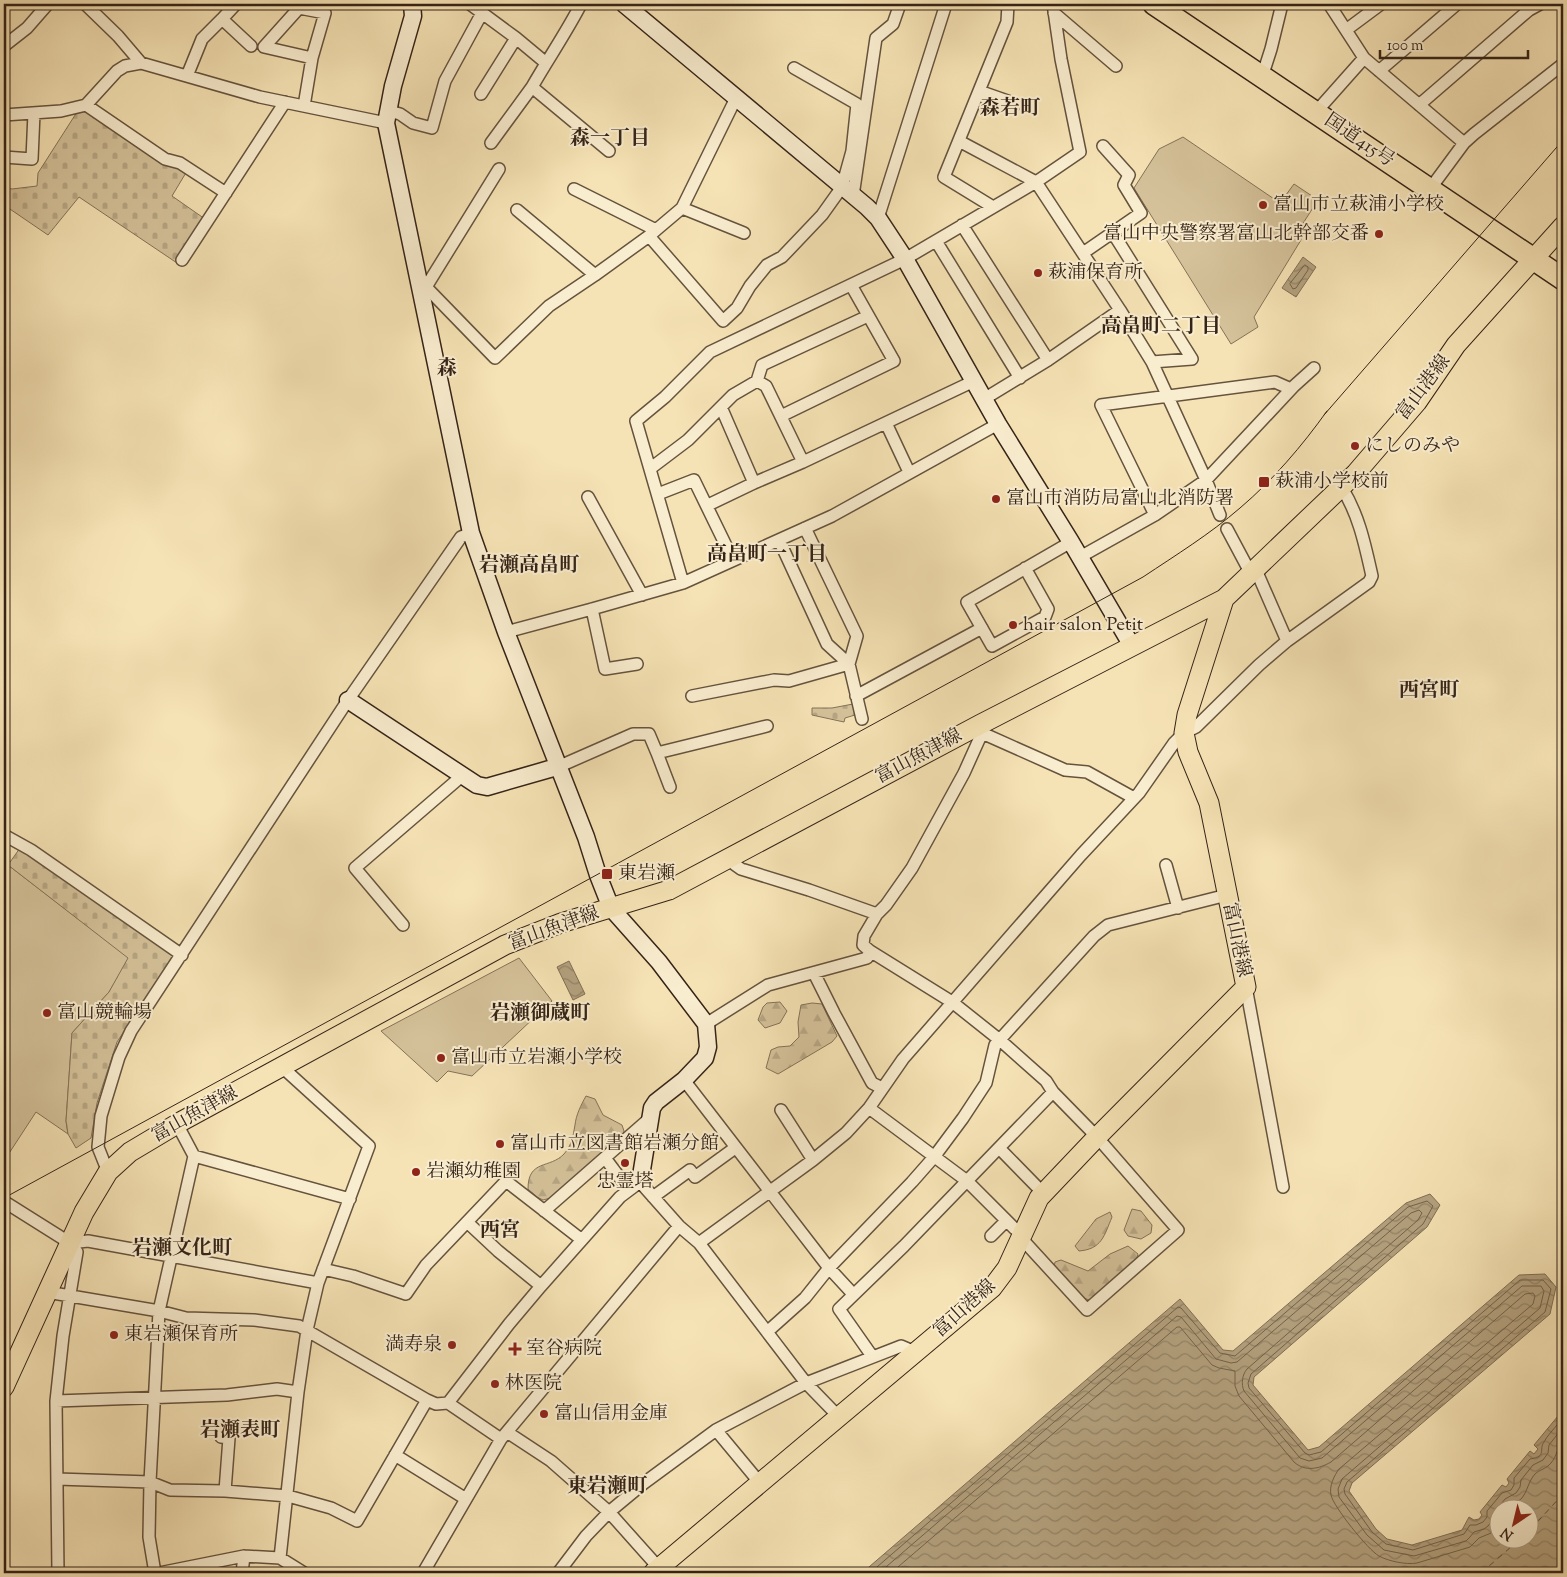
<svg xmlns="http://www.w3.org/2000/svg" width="1567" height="1577" font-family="'Sorts Mill Goudy','Noto Serif JP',serif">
  <defs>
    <pattern id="forest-firs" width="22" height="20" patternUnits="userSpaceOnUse" patternTransform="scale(1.25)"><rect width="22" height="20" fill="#d5c29a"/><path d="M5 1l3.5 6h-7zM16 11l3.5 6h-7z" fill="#b7a684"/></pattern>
    <pattern id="cemetery-stones" width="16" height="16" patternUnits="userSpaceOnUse" patternTransform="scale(1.25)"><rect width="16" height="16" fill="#d5c29a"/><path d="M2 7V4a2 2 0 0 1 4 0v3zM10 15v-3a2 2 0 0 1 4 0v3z" fill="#b7a684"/></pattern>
    <pattern id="water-waves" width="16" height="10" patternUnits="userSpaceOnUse" patternTransform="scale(1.25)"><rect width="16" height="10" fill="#b4a27f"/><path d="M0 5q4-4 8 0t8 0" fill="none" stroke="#938467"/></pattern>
  </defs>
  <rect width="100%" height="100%" fill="#f6e3b5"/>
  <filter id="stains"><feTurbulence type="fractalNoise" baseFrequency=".004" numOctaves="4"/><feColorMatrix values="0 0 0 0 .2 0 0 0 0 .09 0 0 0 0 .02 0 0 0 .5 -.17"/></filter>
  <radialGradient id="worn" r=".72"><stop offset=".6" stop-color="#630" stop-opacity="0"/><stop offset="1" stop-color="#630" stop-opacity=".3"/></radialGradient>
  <!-- grass -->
  <path fill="#d5c29a" stroke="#857258" d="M 1183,137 L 1280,203 L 1294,184 L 1318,200 L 1300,228 L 1301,240 L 1254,317 L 1258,327 L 1231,344 L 1134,188 L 1159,149 Z
    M 4,863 L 8,865 L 129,958 L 109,992 L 72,1033 L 66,1121 L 68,1134 L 36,1112 L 4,1161 Z
    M 519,958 L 552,1001 L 472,1076 L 448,1071 L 437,1082 L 381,1031 Z"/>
  <!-- forest -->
  <path fill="url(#forest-firs)" stroke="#857258" d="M 780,1002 L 787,1011 L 780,1023 L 765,1028 L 758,1020 L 763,1007 L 767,1003 Z
    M 812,1003 L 822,1004 L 837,1036 L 832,1042 L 778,1074 L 766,1068 L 771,1050 L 778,1047 L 790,1046 L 799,1037 L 798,1022 L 801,1005 Z
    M 586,1096 L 595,1099 L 603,1115 L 622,1125 L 624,1131 L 621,1140 L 554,1197 L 543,1200 L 537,1197 L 528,1189 C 528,1159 550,1169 564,1154 C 572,1145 573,1136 575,1125 C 576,1115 581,1105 586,1096 Z
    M 1132,1209 L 1141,1211 L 1152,1225 L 1151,1233 L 1141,1239 L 1128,1236 L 1124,1230 Z
    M 1110,1212 L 1112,1217 C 1104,1236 1102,1249 1079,1251 L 1075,1246 L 1096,1219 Z
    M 1128,1246 L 1138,1254 C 1133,1275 1106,1289 1089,1300 L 1084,1298 L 1054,1267 L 1055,1262 L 1061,1260 L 1088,1271 L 1110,1254 Z"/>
  <!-- cemetery -->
  <path fill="url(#cemetery-stones)" stroke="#857258" d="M 87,108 L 187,171 L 172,196 L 205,219 L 177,263 L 79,197 L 48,235 L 4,205 L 4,187 L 12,189 L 37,186 L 38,173 L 77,112 Z
    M 853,704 L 855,715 L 845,718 L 844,722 L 812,715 L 812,708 L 832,708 Z
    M 20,848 L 174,956 L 117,1042 L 97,1103 L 91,1138 L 76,1148 L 68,1134 L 66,1121 L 72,1033 L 109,992 L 128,958 L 8,865 Z"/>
  <!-- water -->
  <path fill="url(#water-waves)" stroke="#816f55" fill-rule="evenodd" d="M 1303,257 L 1316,267 L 1296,297 L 1282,288 Z
    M 569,961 L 585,994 L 573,1000 L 557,967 Z
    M 1430,1194 L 1440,1205 L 1427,1227 L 1254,1377 L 1253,1385 L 1308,1450 L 1319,1447 L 1519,1275 L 1545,1274 L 1556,1287 L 1550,1314 L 1352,1483 L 1349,1491 L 1376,1529 L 1387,1539 L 1412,1545 L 1462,1530 L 1469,1517 L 1474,1520 L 1479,1519 L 1482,1515 L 1480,1512 L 1502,1485 L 1506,1487 L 1509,1483 L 1507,1479 L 1530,1451 L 1534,1454 L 1538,1449 L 1534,1445 L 1558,1416 L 1562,1420 L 1563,1418 L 1563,1570 L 1561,1573 L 862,1573 L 1180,1299 L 1223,1350 L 1233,1351 L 1406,1203 ZM 1500,1510 L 1530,1510 L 1530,1540 L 1500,1540 Z"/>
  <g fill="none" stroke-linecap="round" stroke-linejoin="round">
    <!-- shore -->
    <path stroke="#74624b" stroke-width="1" d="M 1305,265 L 1308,267 L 1308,270 L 1296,288 L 1293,289 L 1290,284 Z
      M 1506,1510 C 1511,1504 1517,1503 1522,1498 C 1528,1490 1528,1482 1535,1474 C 1539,1470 1546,1469 1551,1463 C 1557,1456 1557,1448 1563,1440
      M 870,1573 L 1178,1307 L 1181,1308 L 1220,1353 L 1235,1356 L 1408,1207 L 1427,1201 L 1433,1206 L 1423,1224 L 1251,1374 L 1248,1383 L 1249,1388 L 1305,1453 L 1309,1455 L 1321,1452 L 1520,1280 L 1543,1280 L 1551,1289 L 1545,1312 L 1347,1482 L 1344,1489 L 1345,1494 L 1372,1532 L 1386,1544 L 1413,1550 L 1464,1534 L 1470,1525 L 1476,1525 L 1483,1522 L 1487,1517 L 1487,1511 L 1502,1493 L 1511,1490 L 1514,1485 L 1514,1478 L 1530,1459 C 1548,1456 1538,1450 1544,1442 C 1547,1436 1553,1430 1557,1425 L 1563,1424
      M 879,1573 L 1177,1316 L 1181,1317 L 1216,1359 L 1231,1363 L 1237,1362 L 1411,1213 L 1419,1210 L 1422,1213 L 1418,1220 L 1247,1369 C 1242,1375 1241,1384 1244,1391 L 1300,1458 L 1309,1461 L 1322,1458 L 1522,1286 L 1541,1286 L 1544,1291 L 1540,1308 L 1342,1479 L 1338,1489 L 1339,1497 L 1367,1535 L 1384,1550 L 1414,1556 L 1466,1541 L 1470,1537 L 1474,1532 L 1484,1529 L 1488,1526 L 1492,1521 L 1494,1513 L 1505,1499 L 1516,1493 L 1520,1487 L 1521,1480 L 1533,1465 L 1543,1460 L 1548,1453 L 1549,1445 L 1560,1431 L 1563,1430
      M 891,1573 L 1177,1327 L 1180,1327 L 1212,1365 L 1219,1368 L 1235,1371 L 1235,1386 L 1239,1396 L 1294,1462 C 1305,1472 1319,1469 1331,1462 L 1525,1294 L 1533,1293 L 1535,1296 L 1533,1304 L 1339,1469 C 1334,1476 1329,1486 1331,1495 C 1333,1506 1368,1550 1379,1556 C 1388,1561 1406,1565 1417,1563 L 1470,1547 L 1479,1538 L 1491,1533 L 1500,1522"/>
    <!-- ferry -->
    <path stroke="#614f3b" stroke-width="1" stroke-dasharray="6 5" stroke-linecap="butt" d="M 1530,1530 L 1563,1494
      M 1481,1573 L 1519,1540"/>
    <!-- street casing -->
    <g stroke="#65533e" stroke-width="14">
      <path id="street" d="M 85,4 L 118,36 L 141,63
        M 470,4 L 516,38 L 481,94
        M 1329,4 L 1364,58
        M 1524,4 L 1529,10 L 1540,4
        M 1054,13 L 1116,66
        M 222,19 L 236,4
        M 1346,30 L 1381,4
        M 516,38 L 546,63
        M 4,46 L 27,28 L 48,4
        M 1379,71 L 1457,4
        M 187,76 L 202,39 L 222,19 L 251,46
        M 1262,77 L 1271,49 L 1282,4
        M 532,87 C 548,59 566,33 581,4
        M 979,91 L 1016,104
        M 736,98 L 682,208 L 744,233
        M 86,105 L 165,159 L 180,163 L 226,193
        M 1419,105 L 1529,10
        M 304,106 L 312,58 L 264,47 L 299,8 L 325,13 L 312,58
        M 389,111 L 400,114 L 413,123 L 432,128 L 445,81 L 482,13
        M 1316,112 L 1364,58 L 1464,143
        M 4,115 L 61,111 L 86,105 L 117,71 L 125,66 L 141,63 L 260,97 L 386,123
        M 959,141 L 1036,182 L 1120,310 L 1152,362 L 1206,480 L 1220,515
        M 491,143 L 532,87 L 609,151
        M 4,157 L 32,159 L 34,113
        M 574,189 L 656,230 L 682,208
        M 1430,189 L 1464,143 L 1474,134 L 1563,64
        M 853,196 L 876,38 L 893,24 L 900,4
        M 993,207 L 944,177 L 1007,22 L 1008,4
        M 517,210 L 595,275 L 649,236
        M 878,218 L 946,4
        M 962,225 L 1048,360
        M 656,230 L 649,236 L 723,321 L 737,308 L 750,286 L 767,265 L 782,257 L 803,235 L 822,215 L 842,187 L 852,151 L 857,104 L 794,68
        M 1113,233 L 1192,359 L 1152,362
        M 936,241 L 1020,378
        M 1083,253 L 1141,213 L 1124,185 L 1129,175 L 1103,146
        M 182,260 L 285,102
        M 426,287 L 499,169
        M 420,288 L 426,287 L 495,358 L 549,306 L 595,275
        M 757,381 L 762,365 L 868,316
        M 984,399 L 1048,360 L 1120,310
        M 721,407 L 754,483
        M 781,416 L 894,361 L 851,285
        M 886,423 L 909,472
        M 651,468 L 688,440 L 733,395 L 757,381 L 766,386 L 803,462
        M 658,494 L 694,480 L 733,560
        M 588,497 L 642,595
        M 708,505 L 754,483 L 803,462 L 974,381
        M 1155,515 L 1101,405 L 1275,382 L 1291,389
        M 1227,529 L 1251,574
        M 779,540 L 827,644 L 849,664 L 862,719
        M 1080,557 L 1155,515 L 1206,480 L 1294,386 L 1314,368
        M 1025,568 L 1048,609 L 1045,617 L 992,646 L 967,602 L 1071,542
        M 1256,570 L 1287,641
        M 683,583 L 636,421 L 665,397 L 710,352 L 905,259 L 1036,182 L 1080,152 L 1061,59 L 1053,4
        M 592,609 L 605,669 L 637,664
        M 506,632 L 592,609 L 683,583 L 832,516 L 998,424
        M 692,696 L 774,680 L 789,681 L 849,664 L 857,636 L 805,528
        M 856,696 L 982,628
        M 981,724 L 982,733 L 964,773 L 912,868 L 886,905 L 877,914 L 864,936 L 863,945 L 870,951 L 952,1002 L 1001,1041 L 1046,1081 L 1053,1092 L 1097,1137 L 1178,1230 L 1087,1310 L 1022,1239
        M 982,733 L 1065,770 L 1087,772 L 1134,798
        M 657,753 L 670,787
        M 560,766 L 633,734 L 649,734 L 657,753 L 767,726
        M 4,835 L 31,850 L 182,955
        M 727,859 L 741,869 L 809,890 L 877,914
        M 1166,865 L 1178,908
        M 403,925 L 355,868 L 463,775
        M 814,973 L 834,1013 L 872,1083 L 882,1088
        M 1246,987 L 1283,1187
        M 706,1024 L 768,985 L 867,958 L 870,951
        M 684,1080 L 829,1268 L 853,1294
        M 869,1108 L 967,1181 L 1015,1229 L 1024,1236
        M 781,1110 L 813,1160
        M 999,1148 L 1044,1194
        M 194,1156 L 350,1199
        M 605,1158 L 629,1190
        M 108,1172 L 98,1147 L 101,1116 L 119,1057 L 131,1031 L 348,700 L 461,537 L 471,533
        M 653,1197 L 690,1170 L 695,1177 L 735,1148
        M 4,1207 L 8,1204 L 70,1243 L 77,1252 L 63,1336 L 56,1401 L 58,1573
        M 544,1211 L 649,1119
        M 467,1222 L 498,1251 L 541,1286
        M 991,1236 L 1006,1221
        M 70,1243 L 88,1241 L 318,1283
        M 699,1243 L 813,1160 L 846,1133 L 869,1108 L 903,1059 L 1081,855 L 1139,793 L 1174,743 L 1184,733 L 1196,727 L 1259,665 L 1287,641 L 1369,582 L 1372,576 C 1365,545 1359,515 1342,488
        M 323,1269 L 353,1276 L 406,1294 L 426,1265 L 506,1181 L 582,1240
        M 47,1292 L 159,1311 L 186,1318 L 254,1320 L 299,1326 L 427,1400 L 436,1404 L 448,1403 L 501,1439
        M 767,1332 L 805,1298 L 829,1268 L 912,1182 L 934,1157 L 963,1118 L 986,1083 L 995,1045 L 1094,936 L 1108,925 L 1227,895
        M 872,1356 L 839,1309 L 904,1246 L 1053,1092
        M 56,1401 L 227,1395 L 277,1389 L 298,1392
        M 448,1403 L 509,1324 L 541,1286 L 620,1197 L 640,1182 L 679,1226 L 699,1243 L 806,1383 L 838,1416
        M 716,1430 L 760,1483
        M 507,1432 L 551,1461 L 609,1512 L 659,1568
        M 221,1437 L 229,1438 L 225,1491
        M 395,1455 L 466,1499
        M 57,1479 L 150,1482 L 170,1490 L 225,1491 L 288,1496 L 331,1508 L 357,1521 L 427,1400
        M 280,1558 L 298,1392 L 307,1330 L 318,1283 L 369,1146 L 282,1067
        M 155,1573 L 149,1537 L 150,1482 L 159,1311 L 194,1156 L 177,1124
        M 159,1573 L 244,1556 L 280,1558 L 304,1573
        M 242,1573 L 244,1556
        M 423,1573 L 501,1439 L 679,1226
        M 558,1573 L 586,1536 L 609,1512 L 644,1483 L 716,1430 L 806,1383 L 901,1346 L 915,1352"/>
    </g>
    <!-- secondary casing -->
    <g stroke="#352317" stroke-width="19">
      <path id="secondary" d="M 412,4 L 413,16 L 393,86 L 386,123 L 471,533 L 506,632 L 586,837 L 598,875 L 611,908 L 659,962 L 706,1024 L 708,1047 L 705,1058 L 684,1080 L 656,1102 L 652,1108 L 640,1182
        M 624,4 L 867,207 L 878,218 L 905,259 L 998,424 L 1071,542 L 1132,646
        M 348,700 L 477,785 L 487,787 L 560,766"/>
    </g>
    <!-- primary casing -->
    <g stroke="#352317" stroke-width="21">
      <path id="primary" d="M 4,1387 L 84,1212 L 108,1172 L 130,1152 L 182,1121 L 505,945 L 561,923 L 669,890 L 981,724 L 1224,599
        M 653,1573 L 992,1288 L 1007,1268 L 1039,1198 L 1097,1137 L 1246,987 L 1209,803 L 1188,752 L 1184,733 L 1187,715 L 1224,599 L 1356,473 L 1417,402 L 1456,345 L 1563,226"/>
    </g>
    <!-- highway casing -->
    <g stroke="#352317" stroke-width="24">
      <path id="highway" d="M 1154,4 L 1563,279"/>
    </g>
    <!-- street -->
    <use href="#street" stroke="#f9edcf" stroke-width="11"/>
    <!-- secondary -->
    <use href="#secondary" stroke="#f9edcf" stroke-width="16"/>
    <!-- primary -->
    <use href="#primary" stroke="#f6e3b5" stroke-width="19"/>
    <!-- highway -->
    <use href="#highway" stroke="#f6e3b5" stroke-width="21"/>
    <!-- tram -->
    <path stroke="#352317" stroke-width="1" d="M 1324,415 L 1563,140
      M 4,1198 L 1143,577 C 1176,555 1210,534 1240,508 C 1273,480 1302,446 1327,411"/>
  </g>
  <!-- markers -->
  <g fill="#8f2418" stroke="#f9edcf" stroke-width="2">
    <circle cx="1263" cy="205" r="5"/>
    <circle cx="1379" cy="234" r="5"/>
    <circle cx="1038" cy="273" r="5"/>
    <circle cx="1355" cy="446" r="5"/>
    <rect x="1258" y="476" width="12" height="12" rx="2.5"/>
    <circle cx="996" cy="499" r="5"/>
    <circle cx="1013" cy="625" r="5"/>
    <rect x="601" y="868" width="12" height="12" rx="2.5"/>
    <circle cx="47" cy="1013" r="5"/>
    <circle cx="441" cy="1058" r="5"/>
    <circle cx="500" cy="1144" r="5"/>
    <circle cx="625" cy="1163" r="5"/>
    <circle cx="416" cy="1172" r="5"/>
    <circle cx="114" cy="1335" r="5"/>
    <circle cx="452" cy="1345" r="5"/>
    <path d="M512.5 1341.5h5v5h5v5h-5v5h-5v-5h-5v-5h5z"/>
    <circle cx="495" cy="1384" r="5"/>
    <circle cx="544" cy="1414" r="5"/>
  </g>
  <g text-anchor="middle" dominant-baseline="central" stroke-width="4" stroke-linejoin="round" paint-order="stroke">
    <!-- street labels -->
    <g font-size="19" fill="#352317" stroke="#f9edcf">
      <text transform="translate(1359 141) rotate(34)">国道415号</text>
      <text transform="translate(1424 388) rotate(-53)">富山港線</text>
      <text transform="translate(919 757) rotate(-28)">富山魚津線</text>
      <text transform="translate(554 929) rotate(-20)">富山魚津線</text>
      <text transform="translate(1236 940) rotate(78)">富山港線</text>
      <text transform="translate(195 1115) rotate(-29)">富山魚津線</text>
      <text transform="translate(965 1309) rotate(-42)">富山港線</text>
    </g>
    <!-- poi labels -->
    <g font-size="19" fill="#352317" stroke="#f9edcf" text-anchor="start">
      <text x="1273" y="205">富山市立萩浦小学校</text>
      <text x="1369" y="234" text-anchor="end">富山中央警察署富山北幹部交番</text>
      <text x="1048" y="273">萩浦保育所</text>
      <text x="1365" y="446">にしのみや</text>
      <text x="1275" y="482">萩浦小学校前</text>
      <text x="1006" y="499">富山市消防局富山北消防署</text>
      <text x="1023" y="625">hair salon Petit</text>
      <text x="618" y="874">東岩瀬</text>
      <text x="57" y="1013">富山競輪場</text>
      <text x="451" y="1058">富山市立岩瀬小学校</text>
      <text x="510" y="1144">富山市立図書館岩瀬分館</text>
      <text x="426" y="1172">岩瀬幼稚園</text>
      <text x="625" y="1182" text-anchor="middle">忠霊塔</text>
      <text x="124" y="1335">東岩瀬保育所</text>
      <text x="442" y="1345" text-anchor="end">満寿泉</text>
      <text x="526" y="1349">室谷病院</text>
      <text x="505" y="1384">林医院</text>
      <text x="554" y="1414">富山信用金庫</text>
    </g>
    <!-- neighbourhood labels -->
    <g font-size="20" font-weight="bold" fill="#352317" stroke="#f9edcf">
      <text x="1010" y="109">森若町</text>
      <text x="610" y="139">森一丁目</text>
      <text x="1161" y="327">高畠町二丁目</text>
      <text x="447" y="369">森</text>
      <text x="767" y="555">高畠町一丁目</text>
      <text x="529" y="566">岩瀬高畠町</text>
      <text x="1429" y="691">西宮町</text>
      <text x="540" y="1014">岩瀬御蔵町</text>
      <text x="500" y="1231">西宮</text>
      <text x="182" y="1249">岩瀬文化町</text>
      <text x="240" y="1431">岩瀬表町</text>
      <text x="607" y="1487">東岩瀬町</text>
    </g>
  </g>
  <!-- margin -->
  <rect width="1567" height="1577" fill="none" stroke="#f6e3b5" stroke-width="20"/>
  <rect x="5" y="5" width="1557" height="1567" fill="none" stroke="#352317" stroke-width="2.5"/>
  <rect x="10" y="10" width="1547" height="1557" fill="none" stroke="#352317"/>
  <!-- north arrow -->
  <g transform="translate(1514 1524) rotate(215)"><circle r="24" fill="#f9edcf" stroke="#ab9c85"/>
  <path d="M0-4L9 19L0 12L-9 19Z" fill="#8f2418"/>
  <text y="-8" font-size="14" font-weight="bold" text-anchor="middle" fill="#352317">N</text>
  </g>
  <!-- scale -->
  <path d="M1380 50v8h148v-8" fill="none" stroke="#352317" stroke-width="2.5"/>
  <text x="1387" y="50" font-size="15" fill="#352317" stroke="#f9edcf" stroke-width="4" paint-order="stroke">100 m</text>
  <rect width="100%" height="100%" filter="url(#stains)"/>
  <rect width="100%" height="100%" fill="url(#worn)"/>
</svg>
